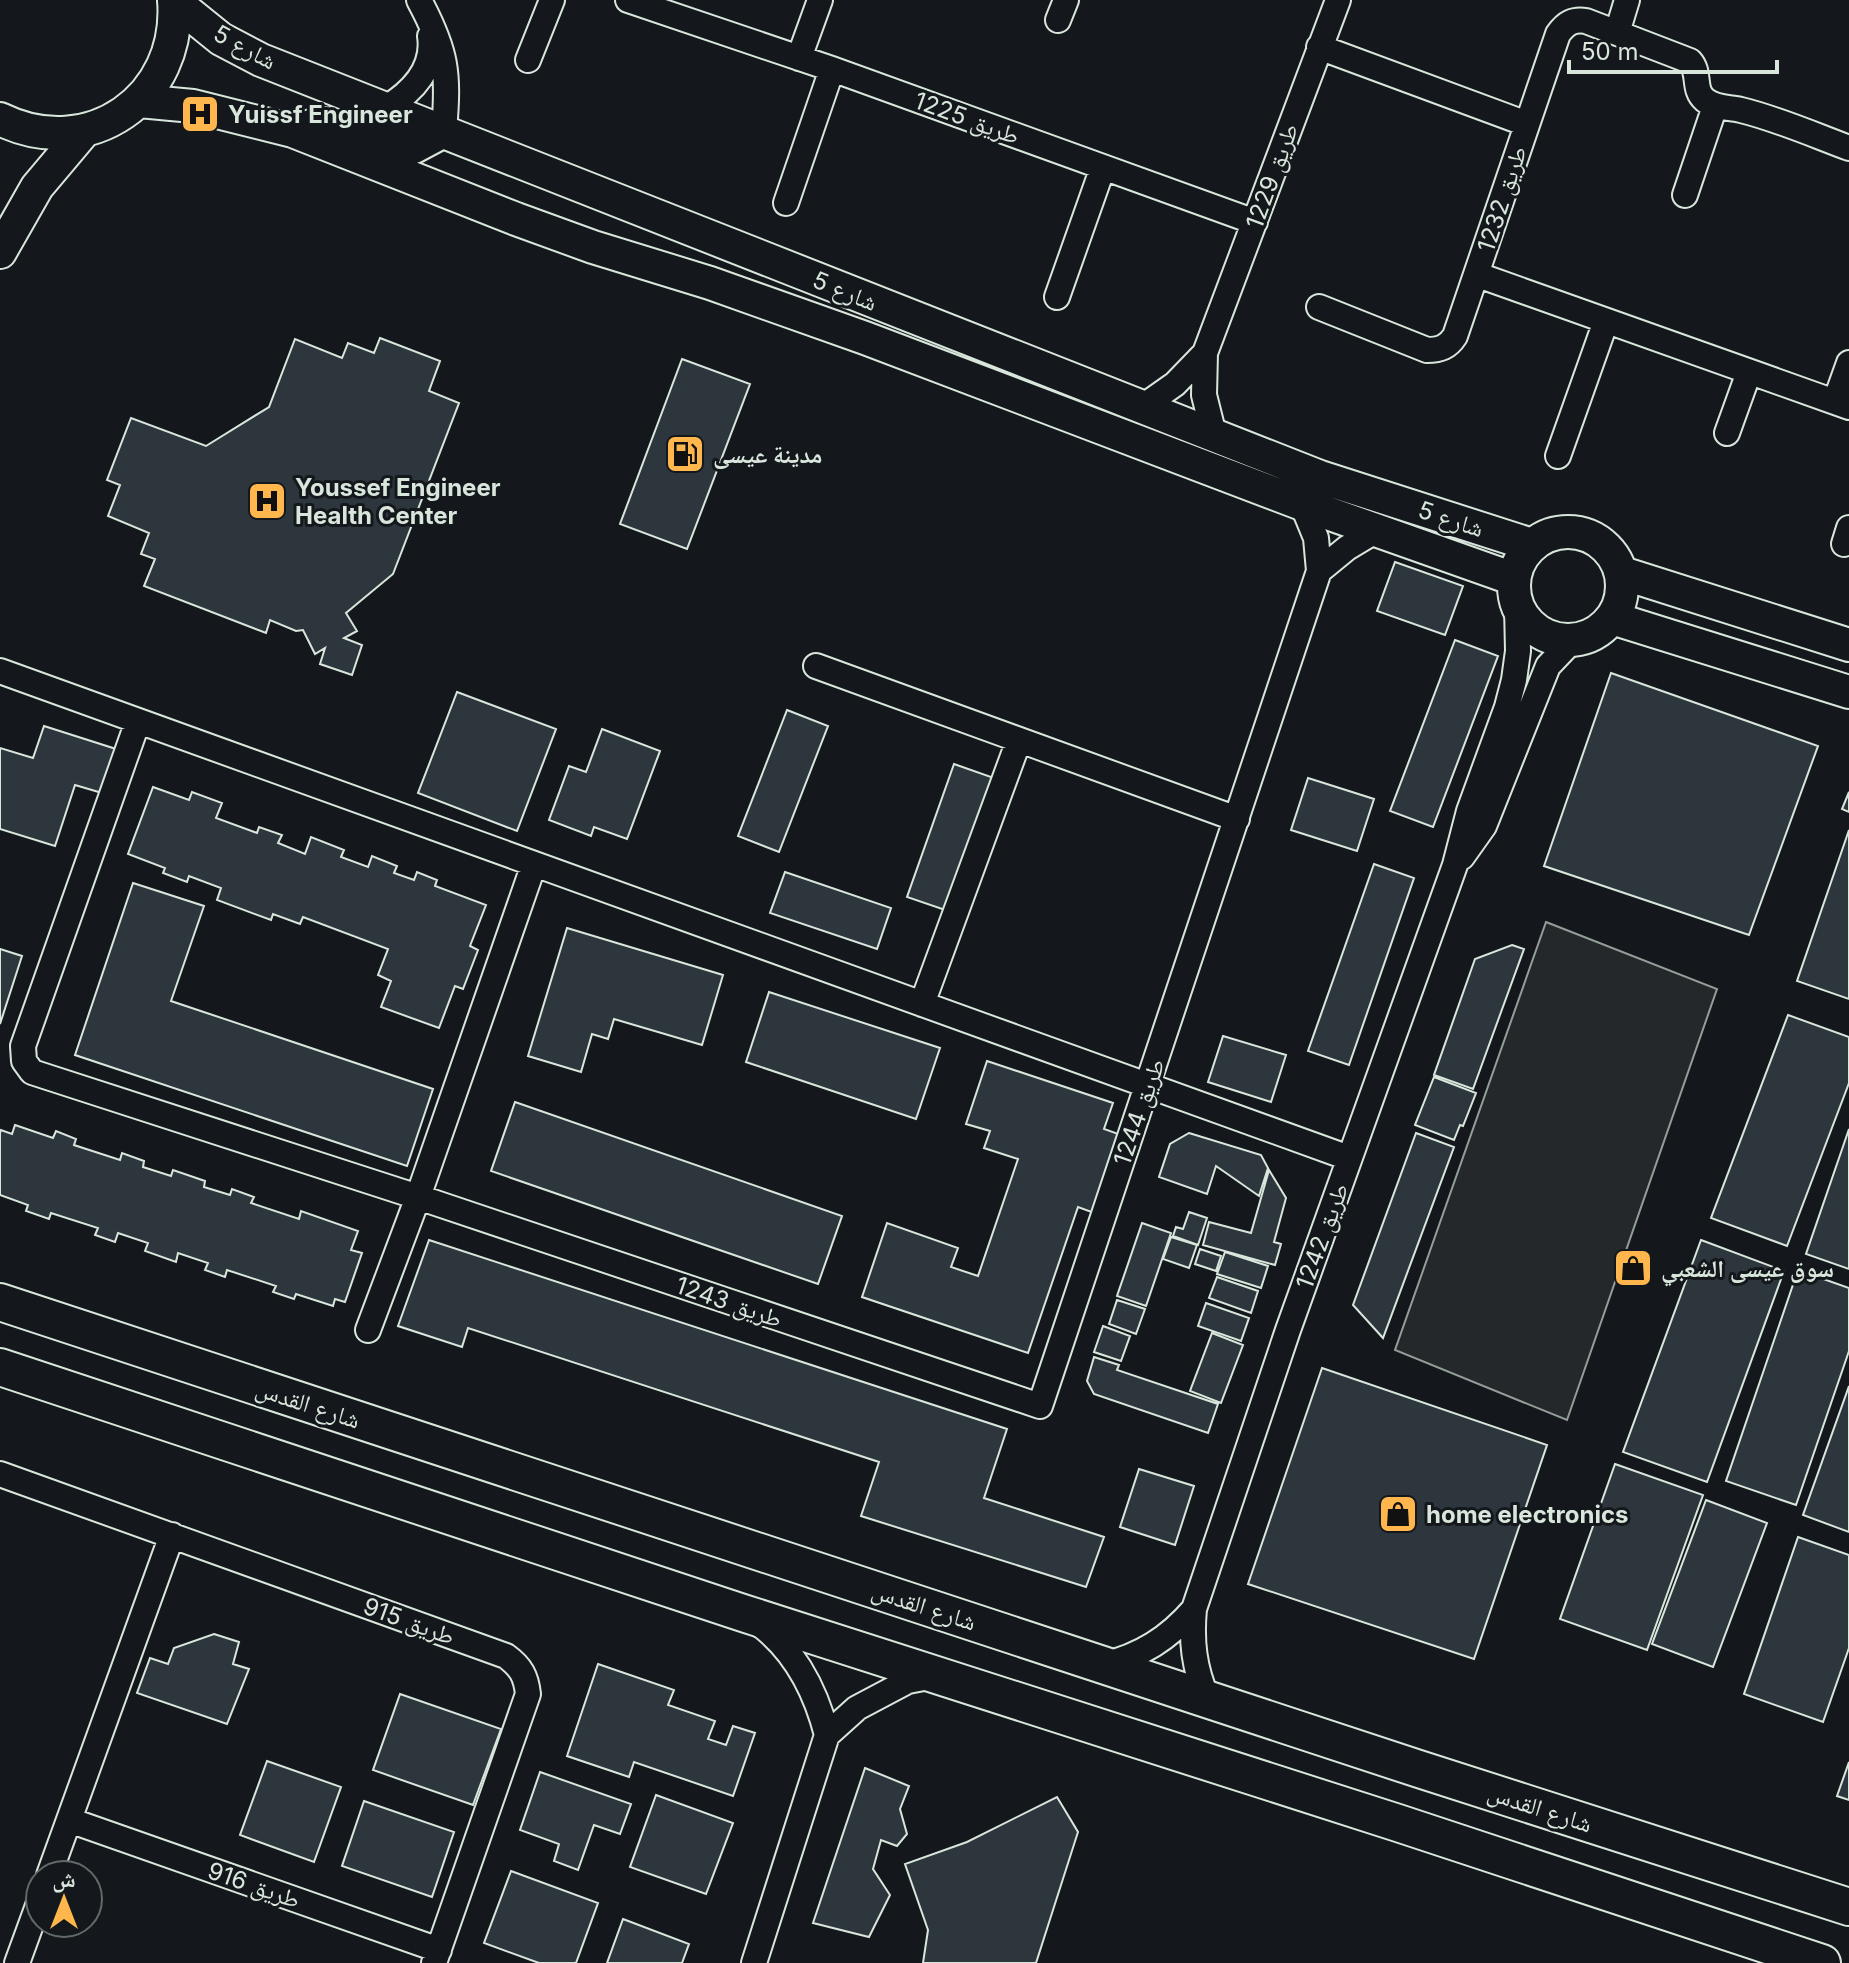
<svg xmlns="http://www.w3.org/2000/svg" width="1849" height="1963" font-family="Inter,'Noto Naskh Arabic',sans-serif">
  <rect width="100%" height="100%" fill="#14181c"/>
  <!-- parking -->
  <path fill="#24282b" stroke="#939e99" stroke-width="2" d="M 1546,922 L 1717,989 L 1567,1420 L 1395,1350 Z"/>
  <!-- building -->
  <path fill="#2c363c" stroke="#d8e6dc" stroke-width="2" d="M 380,338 L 440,361 L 429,391 L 459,403 L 393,574 L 346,613 L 357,631 L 344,638 L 362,645 L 352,675 L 320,664 L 325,648 L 315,654 L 303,630 L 296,631 L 270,620 L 266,633 L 144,586 L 155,559 L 141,554 L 149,533 L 108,516 L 120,485 L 107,480 L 131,418 L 206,446 L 269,407 L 295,339 L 342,358 L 348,343 L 374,353 Z
    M 682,359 L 750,384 L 687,549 L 620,524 Z
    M 1395,562 L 1463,586 L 1445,635 L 1377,611 Z
    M 1455,640 L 1498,656 L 1433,827 L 1390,811 Z
    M 1611,673 L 1818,746 L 1749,935 L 1544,866 Z
    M 457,692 L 556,729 L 517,831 L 418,793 Z
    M 787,710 L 828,726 L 779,852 L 738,836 Z
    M 44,726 L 116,749 L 102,793 L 75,785 L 55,846 L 0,829 L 0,748 L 33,758 Z
    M 602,729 L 660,751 L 627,839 L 594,827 L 591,836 L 549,820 L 569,766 L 586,772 Z
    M 954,764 L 994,778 L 948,911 L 907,897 Z
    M 1308,778 L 1374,799 L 1357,851 L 1291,830 Z
    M 153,787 L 189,800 L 192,792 L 222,803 L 216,818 L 257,833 L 259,827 L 282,835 L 278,843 L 305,854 L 311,837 L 344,850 L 341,857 L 368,867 L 372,856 L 397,866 L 394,873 L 414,880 L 417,872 L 437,880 L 435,886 L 486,905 L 470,946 L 478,950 L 463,989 L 455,986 L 439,1028 L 381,1007 L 391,981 L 378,975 L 388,949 L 303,917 L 300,924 L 273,914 L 271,920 L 217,900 L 221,888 L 189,876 L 187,882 L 163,873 L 165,868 L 128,854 Z
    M 1849,792 L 1849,812 L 1842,809 Z
    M 1849,830 L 1849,999 L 1797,981 Z
    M 1374,864 L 1414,878 L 1349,1065 L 1308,1051 Z
    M 785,872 L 891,908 L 877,949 L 770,913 Z
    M 133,883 L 204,906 L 171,1001 L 433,1089 L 407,1166 L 75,1055 Z
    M 567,928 L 723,975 L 702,1045 L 614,1019 L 608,1039 L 592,1034 L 581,1072 L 528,1056 Z
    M 1512,945 L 1524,949 L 1473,1089 L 1434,1075 L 1475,959 Z
    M 0,949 L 22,956 L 0,1024 Z
    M 769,992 L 940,1048 L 916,1119 L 746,1062 Z
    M 1788,1015 L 1849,1037 L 1849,1083 L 1787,1246 L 1711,1218 Z
    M 1223,1036 L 1286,1055 L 1271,1102 L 1208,1082 Z
    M 987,1061 L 1113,1103 L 1104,1129 L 1124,1136 L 1097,1214 L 1078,1207 L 1028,1353 L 862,1297 L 887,1223 L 958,1248 L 951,1267 L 978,1276 L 1018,1159 L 984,1148 L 990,1131 L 966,1124 Z
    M 1434,1077 L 1476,1093 L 1463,1126 L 1460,1125 L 1454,1140 L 1415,1125 Z
    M 515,1102 L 842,1216 L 818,1284 L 491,1171 Z
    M 15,1125 L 53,1138 L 56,1131 L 76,1139 L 74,1145 L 120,1160 L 122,1153 L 144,1161 L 143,1167 L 171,1176 L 173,1170 L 205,1181 L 204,1187 L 230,1195 L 232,1189 L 254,1197 L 251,1203 L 299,1219 L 301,1211 L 358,1231 L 351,1250 L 362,1253 L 345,1302 L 335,1299 L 333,1306 L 296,1294 L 294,1299 L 273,1292 L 276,1286 L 227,1270 L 225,1277 L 205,1270 L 208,1263 L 178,1253 L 176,1262 L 145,1251 L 148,1243 L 118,1233 L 115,1242 L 95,1235 L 98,1228 L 51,1213 L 49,1219 L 26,1211 L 28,1205 L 0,1195 L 0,1133 L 1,1130 L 12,1134 Z
    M 1849,1129 L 1849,1269 L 1806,1254 Z
    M 1189,1133 L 1261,1155 L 1268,1168 L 1259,1196 L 1216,1166 L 1207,1194 L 1159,1177 L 1170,1144 Z
    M 1416,1133 L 1454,1147 L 1383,1338 L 1353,1305 Z
    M 1269,1170 L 1286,1198 L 1274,1242 L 1281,1244 L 1275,1265 L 1203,1245 L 1209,1222 L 1251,1233 Z
    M 1189,1212 L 1207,1218 L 1198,1245 L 1173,1236 L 1176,1227 L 1183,1229 Z
    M 1142,1223 L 1171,1233 L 1146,1306 L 1117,1296 Z
    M 1171,1237 L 1197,1245 L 1189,1268 L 1163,1259 Z
    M 429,1240 L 1007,1429 L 984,1498 L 1104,1537 L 1086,1587 L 861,1516 L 879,1462 L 468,1328 L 462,1347 L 398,1326 Z
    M 1701,1240 L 1784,1271 L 1707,1482 L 1623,1452 Z
    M 1200,1249 L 1221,1256 L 1216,1271 L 1195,1264 Z
    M 1225,1252 L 1268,1266 L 1261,1288 L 1217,1274 Z
    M 1798,1270 L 1849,1288 L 1849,1351 L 1796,1505 L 1726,1481 Z
    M 1217,1277 L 1258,1291 L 1251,1313 L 1209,1298 Z
    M 1117,1300 L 1145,1309 L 1136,1334 L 1109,1324 Z
    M 1206,1303 L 1249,1318 L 1241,1341 L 1198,1326 Z
    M 1103,1326 L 1130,1336 L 1121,1361 L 1094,1352 Z
    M 1212,1333 L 1243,1345 L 1221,1403 L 1190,1391 Z
    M 1094,1357 L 1119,1365 L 1117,1370 L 1218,1404 L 1208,1433 L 1094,1394 L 1087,1381 Z
    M 1322,1368 L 1547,1445 L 1474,1659 L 1248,1584 Z
    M 1849,1386 L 1849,1532 L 1803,1515 Z
    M 1615,1464 L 1703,1495 L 1647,1650 L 1560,1619 Z
    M 1139,1469 L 1194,1486 L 1175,1545 L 1120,1527 Z
    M 1706,1500 L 1767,1523 L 1713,1667 L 1652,1644 Z
    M 1798,1537 L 1849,1555 L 1849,1648 L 1823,1722 L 1744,1694 Z
    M 214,1634 L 239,1642 L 233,1664 L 249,1669 L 227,1724 L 137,1693 L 150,1658 L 168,1664 L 174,1648 Z
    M 598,1664 L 674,1690 L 668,1705 L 715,1721 L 708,1739 L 726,1745 L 733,1726 L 755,1733 L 733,1796 L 634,1762 L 629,1777 L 567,1756 Z
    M 400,1694 L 501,1729 L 473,1805 L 373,1770 Z
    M 267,1761 L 341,1787 L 314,1862 L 240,1835 Z
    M 1849,1762 L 1849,1800 L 1837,1796 Z
    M 865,1768 L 909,1786 L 900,1809 L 907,1834 L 897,1846 L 881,1840 L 873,1869 L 890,1895 L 869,1937 L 813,1923 Z
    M 540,1772 L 631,1804 L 620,1834 L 594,1825 L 578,1870 L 554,1861 L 559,1844 L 520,1830 Z
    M 656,1795 L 733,1823 L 706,1894 L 630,1867 Z
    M 1057,1797 L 1078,1832 L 1036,1963 L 923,1963 L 928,1930 L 905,1864 L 967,1842 Z
    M 364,1801 L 454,1832 L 432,1897 L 342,1866 Z
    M 511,1871 L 598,1903 L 576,1963 L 539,1963 L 484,1943 Z
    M 623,1919 L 689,1944 L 682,1963 L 607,1963 Z"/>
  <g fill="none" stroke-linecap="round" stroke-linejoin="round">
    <!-- minor casing -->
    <g stroke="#d8e6dc" stroke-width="28">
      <path id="minor" d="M 419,0 C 447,52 449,73 444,131
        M 628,0 L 832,69 L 1255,222
        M 1058,20 L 1066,0
        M 1617,33 L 1627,0
        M 1319,47 L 1527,124
        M 799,58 L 820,0
        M 528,60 L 552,0
        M 386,108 C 412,92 435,69 430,36
        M 1685,195 L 1715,106
        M 786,203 L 832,69
        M 1478,275 L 1849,407
        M 1057,297 L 1103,167
        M 1319,307 L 1427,350 C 1440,350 1448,347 1455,336 L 1558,34 C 1566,23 1573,19 1586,21 L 1690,61 C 1701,73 1692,89 1705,100 C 1716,109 1729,107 1741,110 C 1778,119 1814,135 1849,148
        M 1835,402 L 1849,363
        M 1141,408 L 1175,384 L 1205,353
        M 1727,433 L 1749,372
        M 1214,435 L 1204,395 L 1205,353 L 1338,0
        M 1558,456 L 1606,321
        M 1844,544 L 1849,528
        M 1319,571 L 1347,548 L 1377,530
        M 816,666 L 1237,819
        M 0,671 L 1349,1158
        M 138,721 L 23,1046 L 24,1061 L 32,1072 L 418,1197 L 1040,1406 L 1319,571 L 1316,538 L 1302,504
        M 1462,857 L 1484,826 L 1548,666 L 1568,645 L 1581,639
        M 922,1004 L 1019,740
        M 368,1330 L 418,1197 L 534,864
        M 0,1474 L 506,1656 C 521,1667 526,1676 528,1694 L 434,1963
        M 758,1623 C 795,1650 816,1692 827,1735
        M 1103,1665 C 1141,1656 1169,1638 1194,1609
        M 1207,1698 C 1194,1668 1191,1641 1194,1609 L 1288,1330 L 1455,865 L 1469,811 L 1507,707 L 1514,680 L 1518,651 L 1517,606
        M 69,1820 L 439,1950
        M 49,1875 L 172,1535
        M 17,1963 L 40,1900
        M 754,1963 L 827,1735 L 857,1708 L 908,1681 L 934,1676"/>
    </g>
    <!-- tertiary casing -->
    <g stroke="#d8e6dc" stroke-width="36">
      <path id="tertiary" d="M 174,1 L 221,39 L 261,60 L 1320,477 L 1532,545
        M 139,101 L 193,106 L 293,131 L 516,219 L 593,247 L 710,283 L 865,338 L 1302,504 L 1514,579
        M 0,119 C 89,163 182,98 174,0
        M 311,126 C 335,118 381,140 405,148 L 414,147 L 444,131
        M 0,252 L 37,187 L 85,130
        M1514 586a54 54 0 1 1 108 0a54 54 0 1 1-108 0Z
        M 1622,573 L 1849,645
        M 1612,618 L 1849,692"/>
    </g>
    <!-- secondary casing -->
    <g stroke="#d8e6dc" stroke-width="40">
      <path id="secondary" d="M 0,1302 L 1419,1769 L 1849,1907
        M 0,1367 L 743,1613 L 1398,1823 L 1822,1963"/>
    </g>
    <!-- minor -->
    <use href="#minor" stroke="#14181c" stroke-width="24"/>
    <!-- tertiary -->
    <use href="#tertiary" stroke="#14181c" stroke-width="32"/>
    <!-- secondary -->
    <use href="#secondary" stroke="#14181c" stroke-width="36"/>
  </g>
  <!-- icons -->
  <defs>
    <g id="hospital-square" transform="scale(2)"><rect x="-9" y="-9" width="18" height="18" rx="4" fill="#ffb74d" stroke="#14181c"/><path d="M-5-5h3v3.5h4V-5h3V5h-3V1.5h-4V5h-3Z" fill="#111"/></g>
    <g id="fuel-square" transform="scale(2)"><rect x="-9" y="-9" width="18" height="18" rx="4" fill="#ffb74d" stroke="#14181c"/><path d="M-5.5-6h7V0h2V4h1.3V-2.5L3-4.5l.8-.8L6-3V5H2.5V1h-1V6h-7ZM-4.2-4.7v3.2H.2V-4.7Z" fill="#111"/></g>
    <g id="shop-square" transform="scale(2)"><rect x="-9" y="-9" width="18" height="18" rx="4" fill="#ffb74d" stroke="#14181c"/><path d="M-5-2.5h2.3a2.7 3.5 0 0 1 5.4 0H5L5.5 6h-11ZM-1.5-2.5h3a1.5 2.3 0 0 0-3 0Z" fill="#111"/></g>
  </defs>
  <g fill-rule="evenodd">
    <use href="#hospital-square" x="200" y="114"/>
    <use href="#fuel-square" x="685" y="454"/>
    <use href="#hospital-square" x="267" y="501"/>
    <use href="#shop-square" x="1633" y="1268"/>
    <use href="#shop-square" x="1398" y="1514"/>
  </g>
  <g text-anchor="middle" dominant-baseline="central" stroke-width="6" stroke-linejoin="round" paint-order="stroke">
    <!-- street labels -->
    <g font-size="24" fill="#d8e6dc" stroke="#14181c">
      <text transform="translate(245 47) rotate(28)">شارع 5</text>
      <text transform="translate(967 118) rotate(20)">طريق 1225</text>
      <text transform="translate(1272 176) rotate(-70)">طريق 1229</text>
      <text transform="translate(1502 199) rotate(-72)">طريق 1232</text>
      <text transform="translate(845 291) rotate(22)">شارع 5</text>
      <text transform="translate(1451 519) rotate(18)">شارع 5</text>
      <text transform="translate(1139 1112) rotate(-71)">طريق 1244</text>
      <text transform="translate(1322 1236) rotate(-70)">طريق 1242</text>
      <text transform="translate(729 1302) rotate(19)">طريق 1243</text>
      <text transform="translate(308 1404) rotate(18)">شارع القدس</text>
      <text transform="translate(924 1606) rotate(18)">شارع القدس</text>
      <text transform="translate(409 1621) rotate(20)">طريق 915</text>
      <text transform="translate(1540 1808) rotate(18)">شارع القدس</text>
      <text transform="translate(254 1885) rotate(19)">طريق 916</text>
    </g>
    <!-- poi labels -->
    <g font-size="24" font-weight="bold" fill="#d8e6dc" stroke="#14181c" text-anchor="start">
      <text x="228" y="114">Yuissf Engineer</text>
      <text x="713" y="454">مدينة عيسى</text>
      <text x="295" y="487">Youssef Engineer<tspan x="295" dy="28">Health Center</tspan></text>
      <text x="1661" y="1268">سوق عيسى الشعبي</text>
      <text x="1426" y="1514">home electronics</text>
    </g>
  </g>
  <!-- north arrow -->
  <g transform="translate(64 1899)"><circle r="38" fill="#14181c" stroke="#626a69" stroke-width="2"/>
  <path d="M0-6L14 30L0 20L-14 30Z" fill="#ffb74d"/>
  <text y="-12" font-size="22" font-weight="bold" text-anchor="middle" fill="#d8e6dc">ش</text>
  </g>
  <!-- scale -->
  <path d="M1569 60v12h208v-12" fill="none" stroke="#d8e6dc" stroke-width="4"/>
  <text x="1581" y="60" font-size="24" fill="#d8e6dc" stroke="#14181c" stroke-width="6" paint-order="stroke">50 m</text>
</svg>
